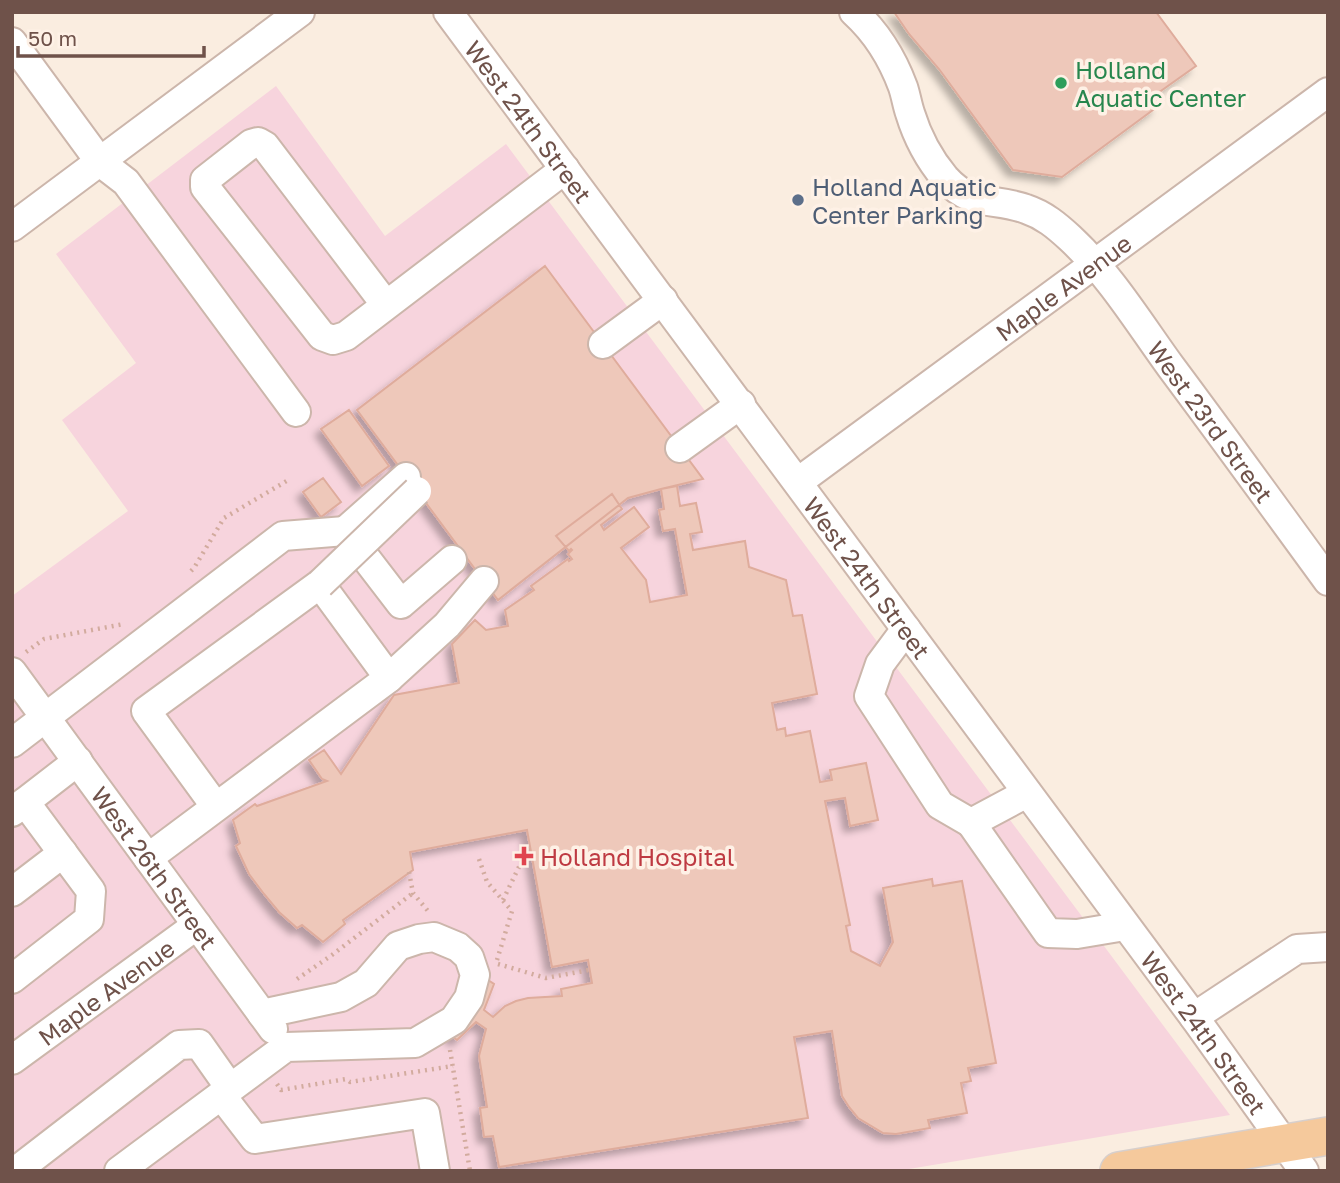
<svg xmlns="http://www.w3.org/2000/svg" width="1340" height="1183" font-family="'Golos Text',sans-serif">
  <defs>
    <filter id="shadow"><feDropShadow dx="-6" dy="6" stdDeviation="3.5" flood-color="#0004"/></filter>
  </defs>
  <rect width="100%" height="100%" fill="#faede0"/>
  <!-- medical -->
  <path fill="#f7d4dd" d="M 276,86 L 385,236 L 506,144 L 1230,1115 L 897,1171 L 12,1171 L 12,596 L 128,511 L 62,420 L 136,363 L 56,254 Z"/>
  <!-- building -->
  <path fill="#eec8ba" stroke="#dfac9c" stroke-width="2" filter="url(#shadow)" d="M 894,12 L 1156,12 L 1196,66 L 1151,98 L 1157,107 L 1062,177 L 1013,170 L 939,69 L 909,34 Z
    M 545,266 L 703,479 L 661,489 L 628,498 L 498,600 L 357,410 Z
    M 349,410 L 389,466 L 362,486 L 321,429 Z
    M 323,478 L 341,502 L 321,517 L 303,492 Z
    M 677,486 L 680,506 L 696,503 L 702,532 L 690,534 L 693,550 L 745,541 L 749,567 L 786,580 L 793,616 L 802,615 L 817,694 L 772,703 L 777,730 L 785,728 L 786,736 L 810,731 L 820,782 L 832,780 L 830,770 L 866,763 L 878,820 L 850,826 L 845,798 L 825,801 L 850,925 L 846,926 L 851,951 L 880,966 L 893,942 L 883,888 L 932,879 L 933,886 L 962,881 L 996,1063 L 968,1068 L 971,1081 L 961,1083 L 967,1113 L 928,1120 L 930,1128 L 896,1134 L 883,1133 L 858,1118 L 849,1107 L 842,1096 L 832,1031 L 794,1037 L 808,1118 L 499,1167 L 493,1136 L 484,1137 L 480,1108 L 487,1107 L 479,1056 L 486,1029 L 476,1022 L 457,1040 L 449,1034 L 488,980 L 494,984 L 484,1010 L 493,1017 L 505,1006 L 516,1001 L 528,998 L 562,996 L 561,989 L 592,983 L 588,960 L 552,967 L 527,830 L 410,852 L 413,870 L 343,920 L 345,924 L 323,942 L 302,925 L 297,928 L 279,912 L 264,894 L 249,874 L 236,846 L 240,843 L 233,820 L 255,804 L 257,806 L 327,781 L 322,779 L 309,760 L 324,750 L 341,774 L 394,695 L 459,683 L 452,644 L 475,620 L 486,630 L 508,626 L 505,610 L 534,590 L 531,586 L 568,559 L 569,561 L 572,559 L 568,554 L 572,550 L 571,549 L 569,551 L 556,536 L 612,494 L 622,509 L 601,525 L 604,530 L 634,507 L 649,527 L 621,548 L 646,580 L 650,602 L 687,595 L 675,529 L 663,531 L 659,510 L 664,509 L 661,489 Z"/>
  <g fill="none" stroke-linecap="round" stroke-linejoin="round">
    <!-- minor casing -->
    <g stroke="#ccb6ab" stroke-width="32">
      <g id="minor">
        <path id="s1" d="M 448,12 L 1194,1017 L 1304,1171"/>
        <path id="s2" d="M 854,12 C 876,32 893,60 903,87 C 906,96 907,104 910,113 C 917,136 929,159 945,178 C 972,208 993,197 1026,209 C 1044,215 1057,226 1070,238 C 1110,275 1139,323 1171,367 C 1224,438 1276,510 1328,581"/>
        <path d="M 12,42 L 100,162 L 126,182 L 296,412"/>
        <path d="M 12,227 L 300,12"/>
        <path d="M 386,305 L 265,146 L 258,142 L 251,144 L 205,180 L 205,187 L 322,336 L 333,340 L 346,336 L 565,169"/>
        <path d="M 603,344 L 663,300"/>
        <path d="M 680,448 L 741,404"/>
        <path id="s3" d="M 798,482 L 1328,92"/>
        <path d="M 345,531 L 406,477"/>
        <path d="M 906,629 L 880,664 L 869,696 L 940,805 L 971,823 L 1027,793"/>
        <path id="s4" d="M 12,672 L 273,1029"/>
        <path d="M 389,678 L 447,625 L 484,581"/>
        <path d="M 12,743 L 283,536 L 345,531 L 401,604 L 452,560"/>
        <path d="M 12,812 L 78,761"/>
        <path d="M 971,823 L 1048,933 L 1077,934 L 1125,926"/>
        <path d="M 148,858 L 389,678 L 320,584 L 146,711 L 216,807"/>
        <path d="M 12,892 L 63,853"/>
        <path d="M 12,979 L 89,919 L 91,891 L 25,802"/>
        <path d="M 1194,1017 L 1297,949 L 1328,947"/>
        <path id="s5" d="M 12,1060 L 197,925"/>
        <path d="M 221,1095 L 255,1139 L 425,1113 L 435,1171"/>
        <path d="M 24,1171 L 21,1167 L 179,1045 L 199,1044 L 230,1088"/>
        <path d="M 119,1171 L 286,1047 L 415,1043 L 454,1020 L 469,998 L 475,975 L 469,957 L 458,947 L 434,937 L 419,939 L 398,946 L 366,983 L 341,997 L 262,1014"/>
      </g>
    </g>
    <!-- major casing -->
    <g stroke="#d7cfcc" stroke-width="40">
      <path id="major" d="M 1119,1171 L 1328,1136"/>
    </g>
    <!-- path -->
    <path stroke="#d2ab9e" stroke-width="4.5" stroke-dasharray="2 5" stroke-linecap="butt" d="M 191,571 L 194,568 L 224,518 L 290,479
      M 26,652 L 44,639 L 124,624
      M 479,859 L 487,882 L 512,911 L 497,960
      M 409,872 L 413,893 L 428,911
      M 503,900 L 530,844
      M 498,964 L 546,978 L 589,970
      M 297,979 L 332,955 L 413,893
      M 450,1050 L 470,1171
      M 277,1084 L 281,1090 L 346,1079 L 350,1082 L 453,1066"/>
    <!-- minor -->
    <use href="#minor" stroke="#fff" stroke-width="28"/>
    <!-- major -->
    <use href="#major" stroke="#f5c99c" stroke-width="37"/>
    <!-- minor-bridge casing -->
    <g stroke="#ccb6ab" stroke-width="32" stroke-linecap="butt">
      <path id="minor-bridge" d="M 320,584 L 417,491"/>
    </g>
    <!-- minor-bridge -->
    <use href="#minor-bridge" stroke="#fff" stroke-width="28"/>
  </g>
  <!-- markers -->
  <circle fill="#2e9e5b" stroke="#fef1e6" stroke-width="2.5" cx="1061" cy="83" r="7"/>
  <circle fill="#5c6f8a" stroke="#fef1e6" stroke-width="2.5" cx="798" cy="200" r="7"/>
  <path fill="#e0444e" stroke="#fef1e6" stroke-width="2.5" d="M520.5 845.5h7v7h7v7h-7v7h-7v-7h-7v-7h7z"/>
  <g text-anchor="middle" dominant-baseline="central" stroke-width="7" stroke-linejoin="round" paint-order="stroke">
    <!-- leisure labels -->
    <g font-size="24" fill="#27864d" stroke="#fef1e6" text-anchor="start">
      <text x="1075" y="69">Holland<tspan x="1075" dy="28">Aquatic Center</tspan></text>
    </g>
    <!-- street labels -->
    <g font-size="24" fill="#6f524a" stroke="#fef1e6">
      <text stroke="none"><textPath href="#s1" startOffset="136">West 24th Street</textPath></text>
      <text stroke="none"><textPath href="#s3" startOffset="329">Maple Avenue</textPath></text>
      <text stroke="none"><textPath href="#s2" startOffset="565">West 23rd Street</textPath></text>
      <text stroke="none"><textPath href="#s1" startOffset="704">West 24th Street</textPath></text>
      <text stroke="none"><textPath href="#s4" startOffset="242">West 26th Street</textPath></text>
      <text stroke="none"><textPath href="#s5" startOffset="116">Maple Avenue</textPath></text>
      <text stroke="none"><textPath href="#s1" startOffset="1270">West 24th Street</textPath></text>
    </g>
    <!-- service labels -->
    <g font-size="24" fill="#4e5e75" stroke="#fef1e6" text-anchor="start">
      <text x="812" y="186">Holland Aquatic<tspan x="812" dy="28">Center Parking</tspan></text>
    </g>
    <!-- health labels -->
    <g font-size="24" fill="#be3a42" stroke="#fef1e6" text-anchor="start">
      <text x="540" y="856">Holland Hospital</text>
    </g>
  </g>
  <!-- border -->
  <rect width="1340" height="1183" fill="none" stroke="#6f524a" stroke-width="28"/>
  <!-- scale -->
  <path d="M18 46v10h186v-10" fill="none" stroke="#6f524a" stroke-width="3.5"/>
  <text x="28" y="46" font-size="21" fill="#6f524a" stroke="#fef1e6" stroke-width="5" paint-order="stroke">50 m</text>
</svg>
